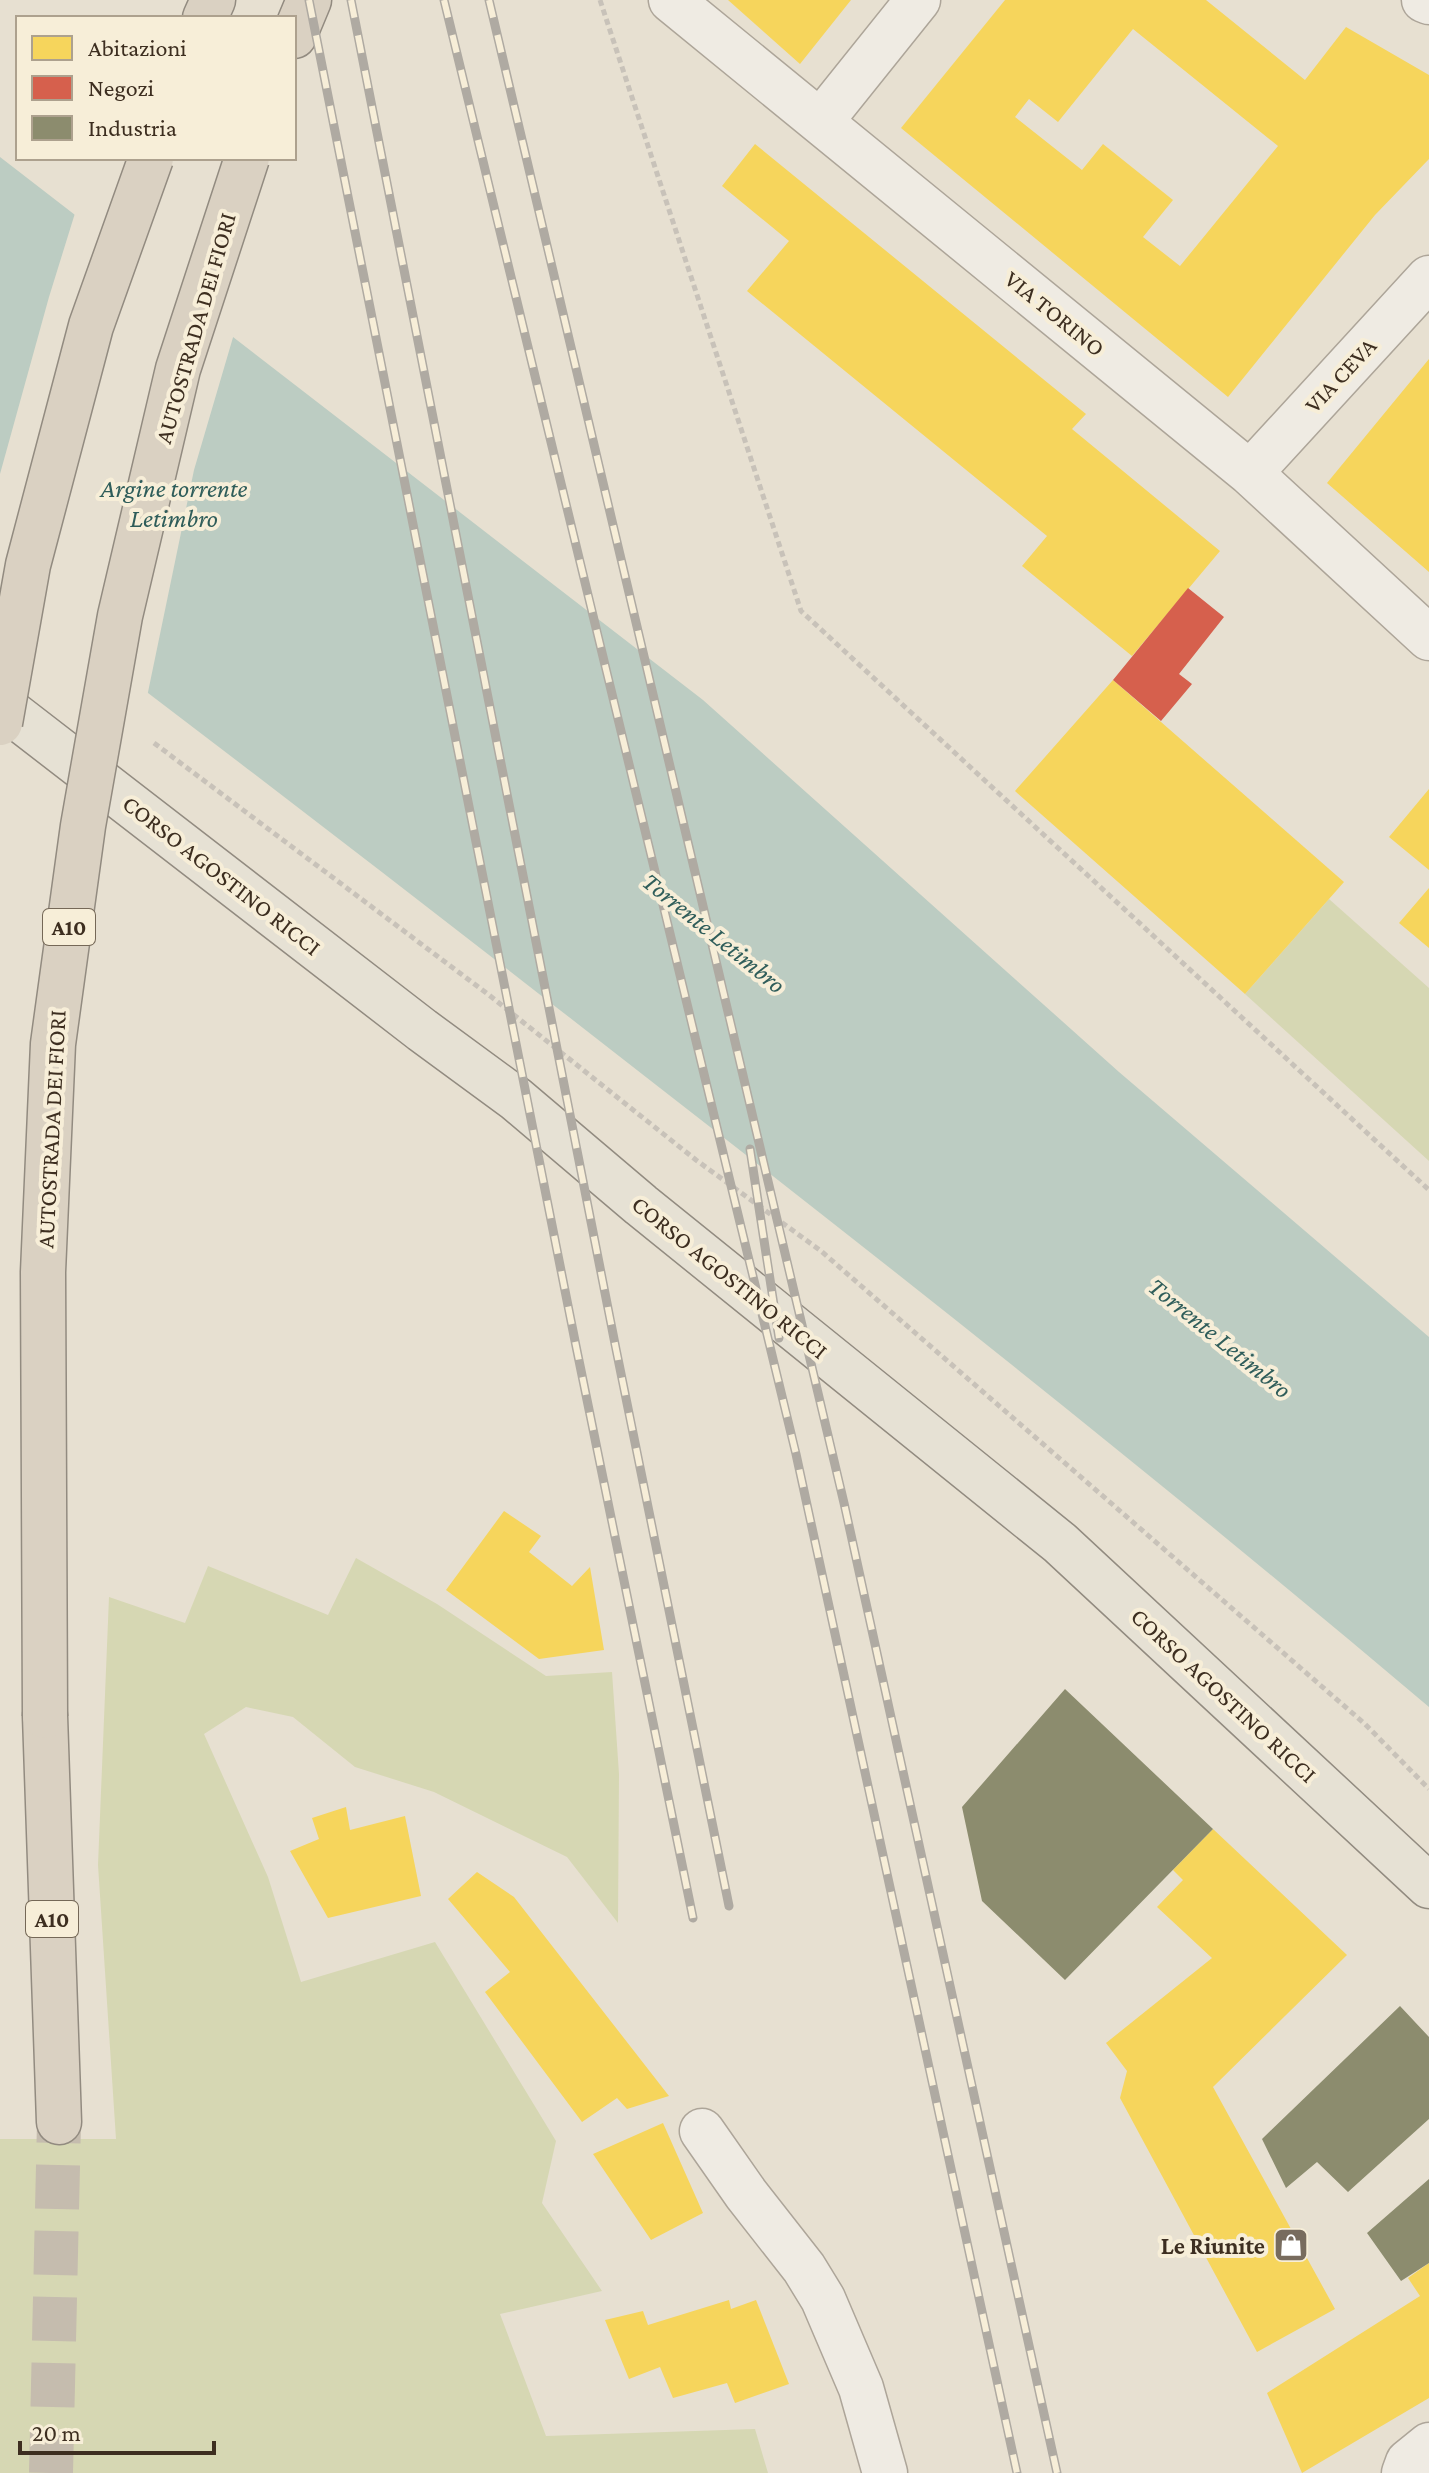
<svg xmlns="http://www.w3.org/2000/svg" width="1429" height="2473" font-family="'Crimson Pro',serif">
  <rect width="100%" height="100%" fill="#e7e0d1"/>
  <!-- green -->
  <path fill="#d6d7b3" d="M 1329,899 L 1429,988 L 1429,1161 L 1245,994 Z
    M 356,1558 L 437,1604 L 546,1676 L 612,1672 L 619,1774 L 618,1923 L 567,1857 L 434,1792 L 355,1767 L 293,1717 L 246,1707 L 204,1734 L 268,1877 L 301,1982 L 435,1942 L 556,2141 L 542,2203 L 602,2291 L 500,2314 L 546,2436 L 755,2429 L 768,2473 L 0,2473 L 0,2139 L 116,2139 L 98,1865 L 109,1597 L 185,1623 L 208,1566 L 328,1615 Z"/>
  <!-- water -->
  <path fill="#bcccc2" d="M 0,157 L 703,700 L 1119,1072 L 1429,1337 L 1429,1707 C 1177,1494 920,1290 660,1088 C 441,917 222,748 0,581 Z"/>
  <!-- pier -->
  <path fill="#e7e0d1" d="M 76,210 L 234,334 L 194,470 L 147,697 L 0,586 L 0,474 L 49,297 Z"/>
  <!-- homes -->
  <path fill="#f6d55c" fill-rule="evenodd" d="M 728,0 L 851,0 L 800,64 Z
    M 1005,0 L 1206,0 L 1305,80 L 1346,27 L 1429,75 L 1429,159 L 1375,215 L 1228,397 L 901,128 ZM 1133,29 L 1278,146 L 1180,266 L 1143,237 L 1173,200 L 1103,144 L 1082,170 L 1015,117 L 1029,99 L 1058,122 Z
    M 755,144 L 1086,414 L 1072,429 L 1220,551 L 1132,656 L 1022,566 L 1047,536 L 747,291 L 789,241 L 722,186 Z
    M 1429,359 L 1429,572 L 1327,483 Z
    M 1113,680 L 1344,882 L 1245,994 L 1015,791 Z
    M 1429,789 L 1429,870 L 1389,837 Z
    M 1429,888 L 1429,948 L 1399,923 Z
    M 504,1511 L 541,1536 L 529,1552 L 572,1586 L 590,1567 L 604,1650 L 539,1659 L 446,1590 Z
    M 346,1807 L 350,1830 L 405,1816 L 421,1896 L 328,1918 L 290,1851 L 319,1839 L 312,1818 Z
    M 1213,1829 L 1347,1955 L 1213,2087 L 1335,2309 L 1257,2352 L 1120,2098 L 1127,2071 L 1106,2043 L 1212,1958 L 1157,1907 L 1183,1880 L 1173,1870 Z
    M 477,1872 L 514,1897 L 669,2096 L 627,2109 L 617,2098 L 582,2122 L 485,1992 L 510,1972 L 448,1899 Z
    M 663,2123 L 703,2213 L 651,2240 L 593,2154 Z
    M 1429,2263 L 1429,2398 L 1302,2473 L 1267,2393 L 1420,2296 L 1408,2278 Z
    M 729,2300 L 731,2309 L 756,2300 L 789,2384 L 735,2403 L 727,2383 L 673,2398 L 660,2367 L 629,2379 L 605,2320 L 643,2311 L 648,2325 Z"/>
  <!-- shops -->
  <path fill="#d6604d" d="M 1188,588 L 1224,617 L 1179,674 L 1192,684 L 1161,721 L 1113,680 Z"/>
  <!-- industry -->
  <path fill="#8c8c6e" d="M 1065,1689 L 1213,1829 L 1065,1980 L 982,1901 L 962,1807 Z
    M 1400,2006 L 1429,2037 L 1429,2119 L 1348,2192 L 1317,2162 L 1286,2188 L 1262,2139 Z
    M 1429,2179 L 1429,2263 L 1401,2281 L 1367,2233 Z"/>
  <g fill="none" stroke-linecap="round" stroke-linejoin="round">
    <!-- highway-tunnel -->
    <path stroke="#c5bcae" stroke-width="44" stroke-dasharray="44 22" stroke-linecap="butt" d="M 51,2473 L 59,2122"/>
    <!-- minor casing -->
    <g stroke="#ada599" stroke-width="47">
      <path id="minor" d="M 671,0 L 1250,473 L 1429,638
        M 1424,0 L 1429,2
        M 821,121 L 918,0
        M 1250,473 L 1429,278
        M 702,2131 L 746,2194 L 804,2268 L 823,2299 L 861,2388 L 885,2473
        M 1404,2473 L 1408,2462 L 1429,2445"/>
    </g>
    <!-- major casing -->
    <g stroke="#928b80" stroke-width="47">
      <path id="major" d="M 0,704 L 422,1030 L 516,1099 L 641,1205 L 1060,1543 L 1429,1886"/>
    </g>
    <!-- highway casing -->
    <g stroke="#928b80" stroke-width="47">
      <path id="highway" d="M 205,18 L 213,0
        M 294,36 L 309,0
        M 45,1716 L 59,2122"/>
    </g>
    <!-- path -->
    <path stroke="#c8c2b9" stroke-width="5" stroke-dasharray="6 4" stroke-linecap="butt" d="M 600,0 L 801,611 L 1429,1190
      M 154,743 L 489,995 L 696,1160 L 821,1251 L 1365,1724 L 1429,1789"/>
    <!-- minor -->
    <use href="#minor" stroke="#efebe3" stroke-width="44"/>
    <!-- major -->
    <use href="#major" stroke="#e6e1d4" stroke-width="44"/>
    <!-- highway -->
    <use href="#highway" stroke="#dad1c2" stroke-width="44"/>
    <!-- rail casing -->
    <g stroke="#afaaa2" stroke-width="9">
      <path id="rail" d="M 309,0 L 576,1346 L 693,1918
        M 351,0 L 616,1349 L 729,1906
        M 444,0 L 796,1454 L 1017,2473
        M 489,0 L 844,1503 L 1057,2473
        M 750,1149 L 779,1338"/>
    </g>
    <!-- rail -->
    <use href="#rail" stroke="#f7eed8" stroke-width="6" stroke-dasharray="18" stroke-linecap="butt"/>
    <!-- highway-bridge casing -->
    <g stroke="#928b80" stroke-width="47" stroke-linecap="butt">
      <path id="highway-bridge" d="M 0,723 L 28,565 L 91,326 L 151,158
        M 45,1716 L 43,1272 L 53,1044 L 83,826 L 120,616 L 178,369 L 247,158"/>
    </g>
    <!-- highway-bridge -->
    <use href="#highway-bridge" stroke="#dad1c2" stroke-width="44"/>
  </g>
  <!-- icons -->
  <defs>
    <g id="shop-square" transform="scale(1.8)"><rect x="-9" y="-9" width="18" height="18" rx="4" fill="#786c5e" stroke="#f7eed8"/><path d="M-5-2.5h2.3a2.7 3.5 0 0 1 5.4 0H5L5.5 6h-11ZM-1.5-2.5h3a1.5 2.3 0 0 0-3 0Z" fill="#fff"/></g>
  </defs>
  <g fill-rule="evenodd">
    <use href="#shop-square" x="1291" y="2245"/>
  </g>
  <g text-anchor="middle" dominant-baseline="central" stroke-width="8" stroke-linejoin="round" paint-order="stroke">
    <!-- shield labels -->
    <g fill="#f7eed8" stroke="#756857" stroke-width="2">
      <rect x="43" y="909" width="52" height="36" rx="6"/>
      <rect x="26" y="1901" width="52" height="36" rx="6"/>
    </g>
    <g font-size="22" font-weight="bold" fill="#3d2e20">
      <text x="69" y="927">A10</text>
      <text x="52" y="1919">A10</text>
    </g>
    <!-- street labels -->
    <g font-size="24" fill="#3d2e20" stroke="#f7eed8">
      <text transform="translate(1055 313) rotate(39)">VIA TORINO</text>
      <text transform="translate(195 328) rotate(-74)">AUTOSTRADA DEI FIORI</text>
      <text transform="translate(1340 375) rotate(-47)">VIA CEVA</text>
      <text transform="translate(222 875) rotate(38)">CORSO AGOSTINO RICCI</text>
      <text transform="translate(51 1129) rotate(-87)">AUTOSTRADA DEI FIORI</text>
      <text transform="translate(730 1277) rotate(39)">CORSO AGOSTINO RICCI</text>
      <text transform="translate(1224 1695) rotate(43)">CORSO AGOSTINO RICCI</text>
    </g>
    <!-- poi labels -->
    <g font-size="24" font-weight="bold" fill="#3d2e20" stroke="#f7eed8" text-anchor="end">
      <text x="1265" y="2245">Le Riunite</text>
    </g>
    <!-- water labels -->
    <g font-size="26" font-style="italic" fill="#2f5d5a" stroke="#f7eed8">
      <text x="174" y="488">Argine torrente<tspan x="174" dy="30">Letimbro</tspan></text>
      <text transform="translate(714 933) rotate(39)">Torrente Letimbro</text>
      <text transform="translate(1220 1338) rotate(39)">Torrente Letimbro</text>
    </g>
  </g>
  <!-- legend -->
  <rect x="16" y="16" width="280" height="144" fill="#f7eed8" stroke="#ada18e" stroke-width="2"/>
  <rect x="32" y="36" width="40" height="24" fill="#f6d55c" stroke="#ada18e" stroke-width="2"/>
  <text x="88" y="56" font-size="24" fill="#3d2e20">Abitazioni</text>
  <rect x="32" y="76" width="40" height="24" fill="#d6604d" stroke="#ada18e" stroke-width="2"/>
  <text x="88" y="96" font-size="24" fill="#3d2e20">Negozi</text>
  <rect x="32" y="116" width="40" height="24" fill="#8c8c6e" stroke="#ada18e" stroke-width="2"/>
  <text x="88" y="136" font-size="24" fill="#3d2e20">Industria</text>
  <!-- scale -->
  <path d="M20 2441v12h194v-12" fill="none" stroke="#3d2e20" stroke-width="4"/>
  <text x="32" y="2441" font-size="24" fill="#3d2e20" stroke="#f7eed8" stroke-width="6" paint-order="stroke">20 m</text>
</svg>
